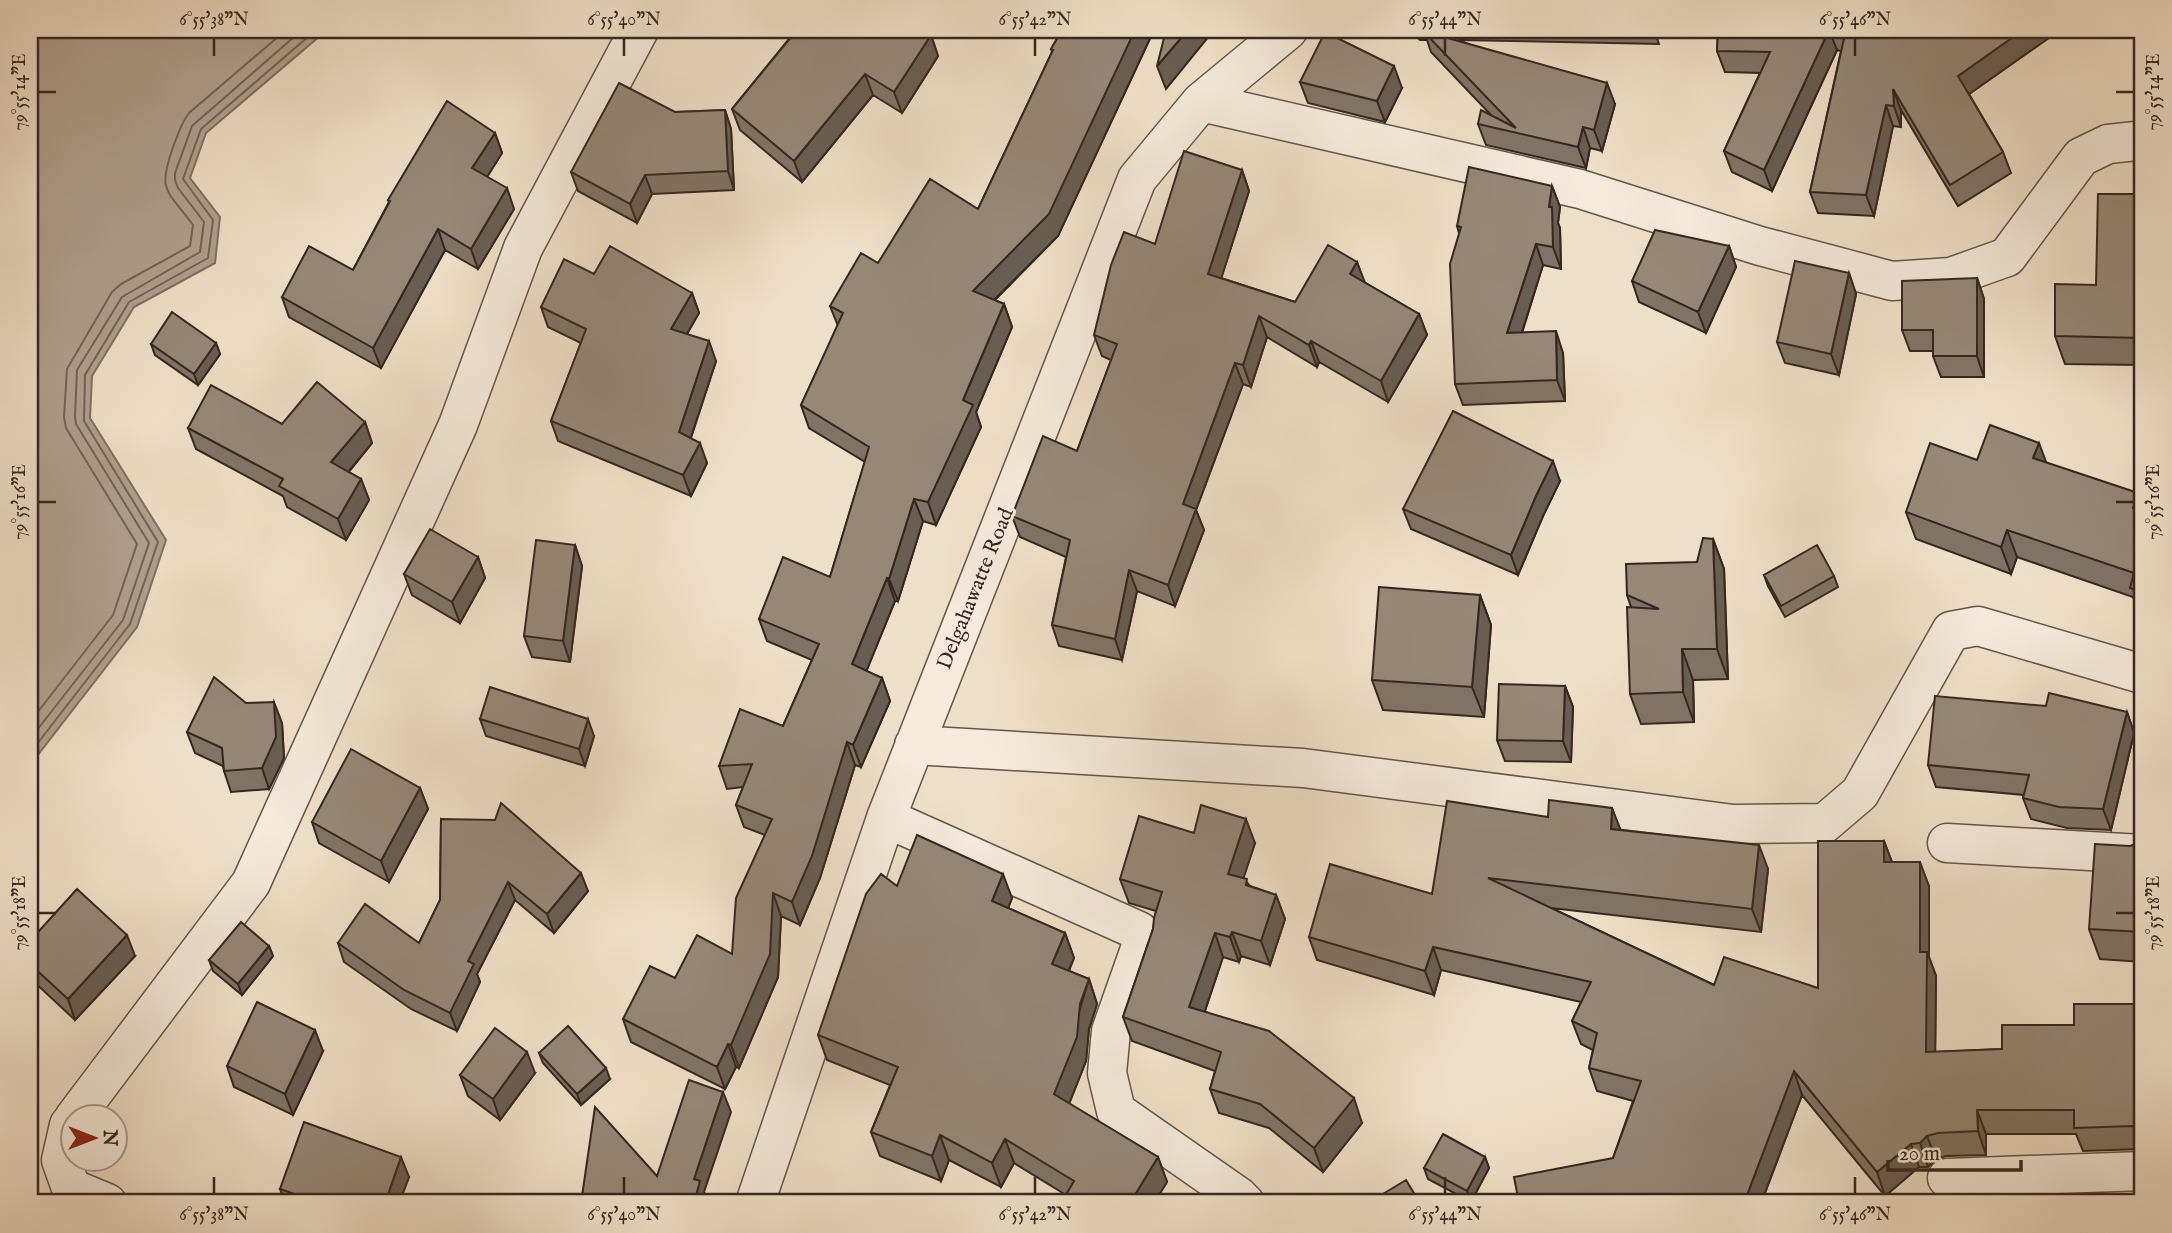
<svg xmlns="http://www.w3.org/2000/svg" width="2172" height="1233" font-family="'IM FELL English',serif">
  <rect width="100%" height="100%" fill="#f0dfc8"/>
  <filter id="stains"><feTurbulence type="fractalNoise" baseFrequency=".00286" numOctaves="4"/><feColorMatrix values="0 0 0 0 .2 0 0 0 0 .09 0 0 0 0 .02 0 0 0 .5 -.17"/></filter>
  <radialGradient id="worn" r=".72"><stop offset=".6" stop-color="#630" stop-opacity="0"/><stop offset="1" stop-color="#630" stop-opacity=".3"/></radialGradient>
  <!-- water -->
  <path fill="#b0a08f" stroke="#7f7062" stroke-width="2" d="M 30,30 L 327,30 L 206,133 L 190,178 L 220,217 L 215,263 L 134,307 L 92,376 L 90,418 L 166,540 L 137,627 L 30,765 Z"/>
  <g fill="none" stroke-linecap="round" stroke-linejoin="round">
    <!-- shore -->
    <path stroke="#726457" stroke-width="2" d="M 30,722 L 113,615 L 137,544 L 66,428 L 64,417 L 67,369 L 112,292 L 121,284 L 190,246 L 193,225 C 167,189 157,193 173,147 C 178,135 181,123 189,113 L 286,30
      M 30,739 L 123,620 L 149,543 L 76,424 L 75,416 L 77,370 L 122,297 L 200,252 L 204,222 L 178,188 L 175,180 L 175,173 L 192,126 L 302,30
      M 30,753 L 130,624 L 158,542 L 84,421 L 85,375 L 129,302 L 208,258 L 213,220 L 183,179 L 201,129 L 316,30"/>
    <!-- minor casing -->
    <g stroke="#645549" stroke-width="41">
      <path id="minor" d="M 1201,102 L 1580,189 L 1760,246 L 1892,281 L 1951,277 L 2007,257 L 2081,157 L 2108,144 L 2136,141 L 2142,143
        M 914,745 L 1303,768 L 1733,824 L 1825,823 L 1860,793 L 1951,631 L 1978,626 L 2142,674
        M 886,818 L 1139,931 L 1141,946 L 1111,1031 L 1107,1073 L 1116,1111 L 1238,1196 L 1245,1203
        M 1947,843 L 2142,854
        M 74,1118 L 251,883 L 458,425 L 523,248 L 639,30
        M 74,1119 L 69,1125 L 61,1160 L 71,1188 L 107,1203
        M 1947,1178 L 2142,1171
        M 755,1203 L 886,818 L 1137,179 L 1201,102 L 1288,30"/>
    </g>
    <!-- minor -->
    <use href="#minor" stroke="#f5eadb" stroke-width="38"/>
  </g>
  <!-- wall -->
  <path fill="#817466" stroke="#35271f" stroke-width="2" d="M 784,30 L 923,30 L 931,35 L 938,56 L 902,113 L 873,95 L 802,182 L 740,130 L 732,109 L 793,34 Z
    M 1062,30 L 1154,30 L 1058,236 L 995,300 L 1004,304 L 1012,327 L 976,412 L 981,427 L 936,525 L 923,521 L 898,601 L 895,601 L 866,671 L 882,678 L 890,701 L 861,767 L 855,765 L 820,878 L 800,925 L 781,916 L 778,977 L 739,1068 L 736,1067 L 725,1089 L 631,1042 L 623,1019 L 675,978 L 732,954 L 765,835 L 744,827 L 736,805 L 743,787 L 727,789 L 719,766 L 783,726 L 812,660 L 767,641 L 759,619 L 830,577 L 865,462 L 809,428 L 801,405 L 838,326 L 830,306 L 878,263 L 978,209 L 1052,52 L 1051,49 Z
    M 1410,30 L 1654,30 L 1659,44 L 1458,40 L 1615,104 L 1602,151 L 1590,148 L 1586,168 L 1486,145 L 1478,124 L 1492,116 L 1431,52 L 1427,40 L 1420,40 Z
    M 1718,30 L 2060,30 L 1969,94 L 2003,152 L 2011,173 L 1958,206 L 1901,110 L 1901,127 L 1893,126 L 1874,216 L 1818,213 L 1810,192 L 1841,51 L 1837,50 L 1772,191 L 1732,172 L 1724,151 L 1760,73 L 1725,72 L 1717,51 Z
    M 1300,82 L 1402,88 L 1385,122 L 1308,103 Z
    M 725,110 L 731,129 L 734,190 L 652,194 L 637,223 L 578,191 L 571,172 L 675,112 Z
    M 495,133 L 502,153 L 487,177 L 514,209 L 478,269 L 445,250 L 381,368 L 289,317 L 282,297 L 353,270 L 389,202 L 388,200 Z
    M 1242,170 L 1249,191 L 1221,278 L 1295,302 L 1357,262 L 1364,282 L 1419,314 L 1427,335 L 1388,402 L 1319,362 L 1317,367 L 1267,337 L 1251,387 L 1243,384 L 1196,510 L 1204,530 L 1175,606 L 1137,591 L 1122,660 L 1059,646 L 1052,625 L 1066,557 L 1020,537 L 1012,516 L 1077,451 L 1111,360 L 1102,356 L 1094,335 L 1155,244 Z
    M 1552,186 L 1560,207 L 1558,223 L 1560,228 L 1561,269 L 1543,265 L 1522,333 L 1563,353 L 1565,401 L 1463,405 L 1455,384 L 1459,233 L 1457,226 Z
    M 2142,194 L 2142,365 L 2065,364 L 2055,336 L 2096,285 Z
    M 1729,246 L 1736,267 L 1706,333 L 1639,302 L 1632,281 Z
    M 1849,273 L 1856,294 L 1839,375 L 1785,363 L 1777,342 Z
    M 594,274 L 692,293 L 699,313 L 687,334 L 716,361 L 691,438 L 707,463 L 691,496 L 558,441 L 551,421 L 581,343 L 548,327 L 541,307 Z
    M 1977,278 L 1984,299 L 1984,377 L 1941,377 L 1933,356 L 1933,351 L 1910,351 L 1902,330 Z
    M 216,343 L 220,354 L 198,385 L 155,355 L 151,344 Z
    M 365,422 L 372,443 L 349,472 L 361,479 L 369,500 L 346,540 L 287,507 L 283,496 L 196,449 L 188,428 Z
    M 1977,460 L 2046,463 L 2142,503 L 2142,616 L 2140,615 L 2133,597 L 2017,557 L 2011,574 L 1916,539 L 1906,512 Z
    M 1560,481 L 1543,516 L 1518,575 L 1411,529 L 1403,509 Z
    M 1713,539 L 1724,569 L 1728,679 L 1693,680 L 1694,722 L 1641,724 L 1630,694 L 1631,607 L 1627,595 L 1697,562 Z
    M 575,545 L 582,566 L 570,662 L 532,657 L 524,636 Z
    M 478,557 L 485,578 L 460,623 L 412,595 L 404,574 Z
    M 1764,575 L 1834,576 L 1838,587 L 1785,617 L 1768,586 Z
    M 1480,595 L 1491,625 L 1484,717 L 1383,710 L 1372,680 Z
    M 1565,686 L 1573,707 L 1571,762 L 1505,761 L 1497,740 Z
    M 246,703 L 282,723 L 284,758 L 269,789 L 231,792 L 224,771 L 223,766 L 195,753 L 187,732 Z
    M 2127,712 L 2134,733 L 2111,830 L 2067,828 L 2031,819 L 2023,798 L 2024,795 L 1936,787 L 1928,765 Z
    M 480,719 L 594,736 L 585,766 L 486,736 Z
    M 420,788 L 428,809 L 389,882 L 319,843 L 312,822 Z
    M 1612,808 L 1620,830 L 1768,869 L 1761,932 L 1551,908 L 1714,985 L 1818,988 L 1884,841 L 1892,862 L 1929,886 L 1929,957 L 1936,976 L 1935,1052 L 2002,1049 L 2074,1025 L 2142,1004 L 2142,1149 L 2083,1151 L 2076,1134 L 1986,1134 L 1986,1155 L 1946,1156 L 1936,1159 L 1928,1167 L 1919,1167 L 1885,1196 L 1802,1095 L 1762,1201 L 1765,1203 L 1613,1158 L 1633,1101 L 1597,1091 L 1589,1068 L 1593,1050 L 1581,1044 L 1572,1021 L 1581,1002 L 1441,970 L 1434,995 L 1317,960 L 1309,937 L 1432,894 L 1548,817 Z
    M 441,819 L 588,891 L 554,933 L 515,900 L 477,974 L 480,982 L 457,1031 L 411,1009 L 344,962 L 338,943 L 419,943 L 440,900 Z
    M 1194,833 L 1255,843 L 1243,878 L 1250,886 L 1276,895 L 1285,919 L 1270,965 L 1241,956 L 1239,962 L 1223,957 L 1205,1011 L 1362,1123 L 1323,1172 L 1269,1128 L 1219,1113 L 1210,1089 L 1215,1071 L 1132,1041 L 1123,1017 L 1153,929 L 1156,911 L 1129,903 L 1120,879 Z
    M 2142,842 L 2142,962 L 2100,959 L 2089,929 L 2130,846 L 2140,843 Z
    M 897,886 L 1012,898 L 1008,908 L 1065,933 L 1074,958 L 1069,971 L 1089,979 L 1097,1004 L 1089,1029 L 1086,1061 L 1069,1104 L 1158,1157 L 1167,1182 L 1154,1203 L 1061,1203 L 1066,1195 L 1014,1163 L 1001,1187 L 949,1160 L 941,1181 L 880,1156 L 871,1132 L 890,1085 L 827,1060 L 818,1035 Z
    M 30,941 L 135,956 L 75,1020 L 30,978 Z
    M 269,946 L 273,956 L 242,995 L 213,971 L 209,960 Z
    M 323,1051 L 293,1115 L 234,1087 L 227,1066 Z
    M 539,1053 L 610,1079 L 581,1105 L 543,1063 Z
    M 535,1073 L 500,1120 L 468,1096 L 460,1075 Z
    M 1485,1157 L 1489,1168 L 1471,1202 L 1428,1179 L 1424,1168 Z
    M 409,1177 L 399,1203 L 285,1203 L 280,1189 Z"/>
  <!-- shaded-wall -->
  <path fill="#695e53" stroke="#35271f" stroke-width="2" d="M 1135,30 L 1154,30 L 1058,236 L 981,313 L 973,291 Z
    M 1188,30 L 1214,30 L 1166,89 L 1157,66 Z
    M 1829,30 L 1837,50 L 1772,191 L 1764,170 Z
    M 2023,30 L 2060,30 L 1965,97 L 1958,76 Z
    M 931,35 L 938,56 L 902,113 L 894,92 Z
    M 1394,66 L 1402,88 L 1385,122 L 1377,101 Z
    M 865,74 L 873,95 L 802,182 L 794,161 Z
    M 1607,83 L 1615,104 L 1602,151 L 1594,130 Z
    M 1893,89 L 1901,110 L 1901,127 L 1894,106 Z
    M 1886,105 L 1893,126 L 1874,216 L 1866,195 Z
    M 725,110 L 731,129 L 734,190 L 728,171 Z
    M 1583,127 L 1590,148 L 1586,168 L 1578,147 Z
    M 495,133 L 502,153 L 480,188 L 472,168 Z
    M 1242,170 L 1249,191 L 1216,295 L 1208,274 Z
    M 645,175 L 652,194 L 637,223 L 630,204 Z
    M 1552,186 L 1560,207 L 1558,223 L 1560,228 L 1561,269 L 1553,247 L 1549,207 Z
    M 507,188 L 514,209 L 478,269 L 471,249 Z
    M 438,229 L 445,250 L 381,368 L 373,348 Z
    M 1536,244 L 1543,265 L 1515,354 L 1507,333 Z
    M 1729,246 L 1736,267 L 1706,333 L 1698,312 Z
    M 1357,262 L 1365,283 L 1350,274 Z
    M 1849,273 L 1856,294 L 1839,375 L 1831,354 Z
    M 1977,278 L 1984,299 L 1984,377 L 1977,356 Z
    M 692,293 L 699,313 L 678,349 L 671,329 Z
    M 1004,304 L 1012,327 L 976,412 L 981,427 L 936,525 L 928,502 L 963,400 Z
    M 1419,314 L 1427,335 L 1388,402 L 1381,381 Z
    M 1259,316 L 1267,337 L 1251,387 L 1243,365 Z
    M 1556,331 L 1563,353 L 1565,401 L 1557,380 Z
    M 709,341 L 716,361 L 686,452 L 679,432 Z
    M 1311,341 L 1319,362 L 1317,367 L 1309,345 Z
    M 216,343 L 220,354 L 198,385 L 194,374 Z
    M 1235,363 L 1243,384 L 1196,510 L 1204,530 L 1175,606 L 1168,585 L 1183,504 Z
    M 365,422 L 372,443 L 339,483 L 331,462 Z
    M 700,443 L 707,463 L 691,496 L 683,475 Z
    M 2039,443 L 2049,470 L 2033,458 Z
    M 1553,461 L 1560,481 L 1543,516 L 1518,575 L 1511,555 L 1536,496 Z
    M 361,479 L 369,500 L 346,540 L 338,519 Z
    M 2138,493 L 2142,503 L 2142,532 L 2133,508 Z
    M 914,499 L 923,521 L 898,601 L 889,579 Z
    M 2007,530 L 2017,557 L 2011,574 L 2001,547 Z
    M 1713,539 L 1724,569 L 1728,679 L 1717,649 Z
    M 575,545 L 582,566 L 570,662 L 563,641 Z
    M 478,557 L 485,578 L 460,623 L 452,602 Z
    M 1129,570 L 1137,591 L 1122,660 L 1115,639 Z
    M 887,578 L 895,601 L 860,687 L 852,664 Z
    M 1480,595 L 1491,625 L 1484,717 L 1472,687 Z
    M 1682,649 L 1693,680 L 1694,722 L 1683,692 Z
    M 882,678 L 890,701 L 861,767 L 853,745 Z
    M 1565,686 L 1573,707 L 1571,762 L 1563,741 Z
    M 274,702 L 282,723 L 284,758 L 269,789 L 262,768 Z
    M 2127,712 L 2134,733 L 2111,830 L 2103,809 Z
    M 588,719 L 594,736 L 585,766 L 579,749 Z
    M 847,742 L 855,765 L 820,878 L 800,925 L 792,902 Z
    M 420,788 L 428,809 L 389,882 L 381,861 Z
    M 1612,808 L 1621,831 L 1611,829 Z
    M 1246,819 L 1255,843 L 1237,898 L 1228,874 Z
    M 1884,841 L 1893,865 L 1884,862 Z
    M 1759,845 L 1768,869 L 1761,932 L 1752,909 Z
    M 1920,862 L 1929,886 L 1929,957 L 1936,976 L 1935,1076 L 1926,1052 L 1920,952 Z
    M 581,873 L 588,891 L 554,933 L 547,914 Z
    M 1003,874 L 1012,898 L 1001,926 L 992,901 Z
    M 508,882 L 515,900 L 477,974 L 480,982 L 457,1031 L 450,1013 L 468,961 Z
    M 773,893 L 781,916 L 778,977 L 739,1068 L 731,1045 Z
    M 1276,895 L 1285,919 L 1270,965 L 1261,941 Z
    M 1232,932 L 1241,956 L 1239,962 L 1230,937 Z
    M 1065,933 L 1074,958 L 1061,988 L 1052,964 Z
    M 1215,933 L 1223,957 L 1198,1031 L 1189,1007 Z
    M 127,935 L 135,956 L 75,1020 L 68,999 Z
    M 269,946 L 273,956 L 242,995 L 238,984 Z
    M 1433,947 L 1441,970 L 1434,995 L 1425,971 Z
    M 1089,979 L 1097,1004 L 1089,1029 L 1086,1061 L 1063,1119 L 1054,1094 Z
    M 315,1030 L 323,1051 L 293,1115 L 285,1094 Z
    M 728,1044 L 736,1067 L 725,1089 L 717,1067 Z
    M 527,1052 L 535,1073 L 500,1120 L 493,1099 Z
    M 606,1068 L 610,1079 L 581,1105 L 577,1094 Z
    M 1794,1071 L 1802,1095 L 1761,1203 L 1744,1203 Z
    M 723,1092 L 731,1112 L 704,1192 L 707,1201 L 706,1203 L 694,1203 L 694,1179 Z
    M 1354,1098 L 1362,1123 L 1323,1172 L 1314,1148 Z
    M 1977,1110 L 1986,1134 L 1986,1155 L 1978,1131 Z
    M 940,1135 L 949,1160 L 941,1181 L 932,1156 Z
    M 1927,1136 L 1936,1159 L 1928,1167 L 1920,1143 Z
    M 1005,1139 L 1014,1163 L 1001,1187 L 992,1163 Z
    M 1911,1144 L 1919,1167 L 1885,1196 L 1877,1172 Z
    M 401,1157 L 409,1177 L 399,1203 L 385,1203 Z
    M 1158,1157 L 1167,1182 L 1154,1203 L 1130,1203 Z
    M 1485,1157 L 1489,1168 L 1471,1202 L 1467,1191 Z"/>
  <!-- building -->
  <path fill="#968777" stroke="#35271f" stroke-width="2" d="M 797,30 L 923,30 L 931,35 L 894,92 L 865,74 L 794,161 L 732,109 Z
    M 1062,30 L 1135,30 L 1049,214 L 973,291 L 1004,304 L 963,400 L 973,405 L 928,502 L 914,499 L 889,579 L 887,578 L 852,664 L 882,678 L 853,745 L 847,742 L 812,856 L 792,902 L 773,893 L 770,954 L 731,1045 L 728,1044 L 717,1067 L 623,1019 L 650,966 L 675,978 L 697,935 L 732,954 L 736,898 L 772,819 L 736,805 L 752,764 L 719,766 L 740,709 L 783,726 L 819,644 L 759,619 L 783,557 L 830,577 L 869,447 L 801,405 L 843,313 L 830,306 L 861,253 L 878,263 L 930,179 L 978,209 L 1053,50 L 1051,49 Z
    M 1166,30 L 1188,30 L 1157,66 Z
    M 1718,30 L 1829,30 L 1764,170 L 1724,151 L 1770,52 L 1717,51 Z
    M 1833,30 L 2023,30 L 1958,76 L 2003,152 L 1950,185 L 1893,89 L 1894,106 L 1886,105 L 1866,195 L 1810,192 L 1845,34 Z
    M 1423,31 L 1607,83 L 1594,130 L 1583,127 L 1578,147 L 1478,124 L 1481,110 L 1516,128 Z
    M 1325,32 L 1394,66 L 1377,101 L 1300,82 Z
    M 619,83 L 675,112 L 725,110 L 728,171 L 645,175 L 630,204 L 571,172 Z
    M 447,101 L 495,133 L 472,168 L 507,188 L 471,249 L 438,229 L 373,348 L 282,297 L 309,246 L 353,270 L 390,201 L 388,200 Z
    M 1184,151 L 1242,170 L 1208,274 L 1295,302 L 1328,245 L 1357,262 L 1350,274 L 1419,314 L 1381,381 L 1311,341 L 1309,345 L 1259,316 L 1243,365 L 1235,363 L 1183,504 L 1196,509 L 1168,585 L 1129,570 L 1115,639 L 1052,625 L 1070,540 L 1012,516 L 1043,436 L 1077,451 L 1117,344 L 1094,335 L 1111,265 L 1124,232 L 1155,244 Z
    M 1469,167 L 1552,186 L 1549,207 L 1552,207 L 1553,247 L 1536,244 L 1507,333 L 1556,331 L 1557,380 L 1455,384 L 1450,264 L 1461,227 L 1457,226 Z
    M 2098,194 L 2142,194 L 2142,338 L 2055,336 L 2055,284 L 2096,285 Z
    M 1655,230 L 1729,246 L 1698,312 L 1632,281 Z
    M 610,246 L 692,293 L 671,329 L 709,341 L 679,432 L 700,443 L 683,475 L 551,421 L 586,329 L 541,307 L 564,259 L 594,274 Z
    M 1795,261 L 1849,273 L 1831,354 L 1777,342 Z
    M 1977,278 L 1977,356 L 1933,356 L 1933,330 L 1902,330 L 1902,281 Z
    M 172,312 L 216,343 L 194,374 L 151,344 Z
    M 317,382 L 365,422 L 331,462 L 361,479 L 338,519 L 279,486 L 283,479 L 188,428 L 211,385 L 282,424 Z
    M 1453,411 L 1553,461 L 1536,496 L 1511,555 L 1403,509 Z
    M 1990,425 L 2039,443 L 2033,458 L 2138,493 L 2133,508 L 2142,511 L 2142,592 L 2130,588 L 2134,573 L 2007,530 L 2001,547 L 1906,512 L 1930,443 L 1977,460 Z
    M 430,529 L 478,557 L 452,602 L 404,574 Z
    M 1703,538 L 1713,539 L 1717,649 L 1682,649 L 1683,692 L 1630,694 L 1627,607 L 1659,609 L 1627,595 L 1626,564 L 1697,562 Z
    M 536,540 L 575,545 L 563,641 L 524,636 Z
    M 1817,545 L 1834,576 L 1781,606 L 1764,575 Z
    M 1379,587 L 1480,595 L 1472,687 L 1372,680 Z
    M 214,677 L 246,703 L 274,702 L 276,737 L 262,768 L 224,771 L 222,748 L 187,732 Z
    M 1499,684 L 1565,686 L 1563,741 L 1497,740 Z
    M 490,687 L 588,719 L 579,749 L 480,719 Z
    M 2049,693 L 2127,712 L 2103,809 L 2059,807 L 2023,798 L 2029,775 L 1928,765 L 1935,696 L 2046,706 Z
    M 351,749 L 420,788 L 381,861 L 312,822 Z
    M 1549,800 L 1612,808 L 1611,829 L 1759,845 L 1752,909 L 1488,878 L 1714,985 L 1724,957 L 1818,988 L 1818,841 L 1884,841 L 1884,862 L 1920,862 L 1920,952 L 1927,952 L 1926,1052 L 2002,1049 L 2002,1025 L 2074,1025 L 2074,1004 L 2142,1004 L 2142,1128 L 2133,1126 L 2074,1128 L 2074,1110 L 1977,1110 L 1978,1131 L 1938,1133 L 1927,1136 L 1920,1143 L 1911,1144 L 1877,1172 L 1794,1071 L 1744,1203 L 1765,1201 L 1765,1203 L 1519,1203 L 1514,1177 L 1613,1158 L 1641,1081 L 1589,1068 L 1597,1033 L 1572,1021 L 1591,982 L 1433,947 L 1425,971 L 1309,937 L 1330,864 L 1432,894 L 1447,801 L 1548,817 Z
    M 501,803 L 581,873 L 547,914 L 508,882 L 468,961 L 474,964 L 450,1013 L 404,990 L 338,943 L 365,904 L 419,943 L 440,900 L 441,819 L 495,820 Z
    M 1201,805 L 1246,819 L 1228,874 L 1247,879 L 1246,885 L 1276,895 L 1261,941 L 1232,932 L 1230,937 L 1215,933 L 1189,1007 L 1269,1031 L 1354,1098 L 1314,1148 L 1260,1104 L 1210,1089 L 1221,1052 L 1123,1017 L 1153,929 L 1154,918 L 1162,892 L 1120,879 L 1139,816 L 1194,833 Z
    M 917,835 L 1003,874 L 992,901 L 1065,933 L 1052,964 L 1089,979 L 1080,1004 L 1077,1037 L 1054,1094 L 1158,1157 L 1130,1203 L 1061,1203 L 1074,1181 L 1005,1139 L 992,1163 L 940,1135 L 932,1156 L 871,1132 L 898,1067 L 818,1035 L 866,894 L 881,874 L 897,886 Z
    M 2142,842 L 2142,932 L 2089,929 L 2095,844 L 2130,846 L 2140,843 Z
    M 77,889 L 127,935 L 68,999 L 30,964 L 30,941 Z
    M 241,922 L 269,946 L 238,984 L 209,960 Z
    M 257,1002 L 315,1030 L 285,1094 L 227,1066 Z
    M 568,1026 L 606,1068 L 577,1094 L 539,1053 Z
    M 495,1028 L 527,1052 L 493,1099 L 460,1075 Z
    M 689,1080 L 723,1092 L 694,1179 L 700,1181 L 694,1203 L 581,1203 L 595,1107 L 657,1176 Z
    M 304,1122 L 401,1157 L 385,1203 L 319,1203 L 280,1189 Z
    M 1443,1134 L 1485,1157 L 1467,1191 L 1424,1168 Z
    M 1406,1180 L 1420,1203 L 1368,1203 Z
    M 30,1191 L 54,1201 L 53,1203 L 30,1203 Z"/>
  <!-- ticks -->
  <path fill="none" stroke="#35271f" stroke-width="2.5" d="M 214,38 L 214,56M 624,38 L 624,56M 1035,38 L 1035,56M 1445,38 L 1445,56M 1855,38 L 1855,56M 38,92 L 56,92M 2116,92 L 2134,92M 38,502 L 56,502M 2116,502 L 2134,502M 38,913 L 56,913M 2116,913 L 2134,913M 214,1177 L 214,1194M 624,1177 L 624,1194M 1035,1177 L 1035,1194M 1445,1177 L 1445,1194M 1855,1177 L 1855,1194"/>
  <g text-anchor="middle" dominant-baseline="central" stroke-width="6" stroke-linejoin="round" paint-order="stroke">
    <!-- street labels -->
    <g font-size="21" fill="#35271f" stroke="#f5eadb">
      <text transform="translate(976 589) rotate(-68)">Delgahawatte Road</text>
    </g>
  </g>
  <!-- margin -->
  <rect width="2172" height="1233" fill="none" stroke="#f0dfc8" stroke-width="77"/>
  <!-- north arrow -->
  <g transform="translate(94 1138) rotate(90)"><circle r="33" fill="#f5eadb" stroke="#a89c90" stroke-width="2"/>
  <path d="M0-5L12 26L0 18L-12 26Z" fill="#8f2418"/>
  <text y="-10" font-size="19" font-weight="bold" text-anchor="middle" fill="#35271f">N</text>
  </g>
  <!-- scale -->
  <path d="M1888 1160v10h133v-10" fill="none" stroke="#35271f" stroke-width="3.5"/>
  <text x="1899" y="1160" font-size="21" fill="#35271f" stroke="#f5eadb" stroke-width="5" paint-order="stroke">20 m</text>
  <rect x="38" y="38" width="2096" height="1156" fill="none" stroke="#35271f" stroke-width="2.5"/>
  <g font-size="18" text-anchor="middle" fill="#35271f">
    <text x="214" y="25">6°55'38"N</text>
    <text x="624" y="25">6°55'40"N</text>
    <text x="1035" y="25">6°55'42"N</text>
    <text x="1445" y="25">6°55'44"N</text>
    <text x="1855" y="25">6°55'46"N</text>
    <text transform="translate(2153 92) rotate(-90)" y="6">79°55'14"E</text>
    <text transform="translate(19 92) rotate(-90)" y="6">79°55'14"E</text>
    <text transform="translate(2153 502) rotate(-90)" y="6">79°55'16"E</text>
    <text transform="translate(19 502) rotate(-90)" y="6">79°55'16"E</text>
    <text transform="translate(2153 913) rotate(-90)" y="6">79°55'18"E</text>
    <text transform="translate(19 913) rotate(-90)" y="6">79°55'18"E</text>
    <text x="214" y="1220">6°55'38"N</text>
    <text x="624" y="1220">6°55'40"N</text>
    <text x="1035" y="1220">6°55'42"N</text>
    <text x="1445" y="1220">6°55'44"N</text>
    <text x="1855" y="1220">6°55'46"N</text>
  </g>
  <rect width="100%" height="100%" filter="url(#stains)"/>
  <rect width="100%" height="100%" fill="url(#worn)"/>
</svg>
